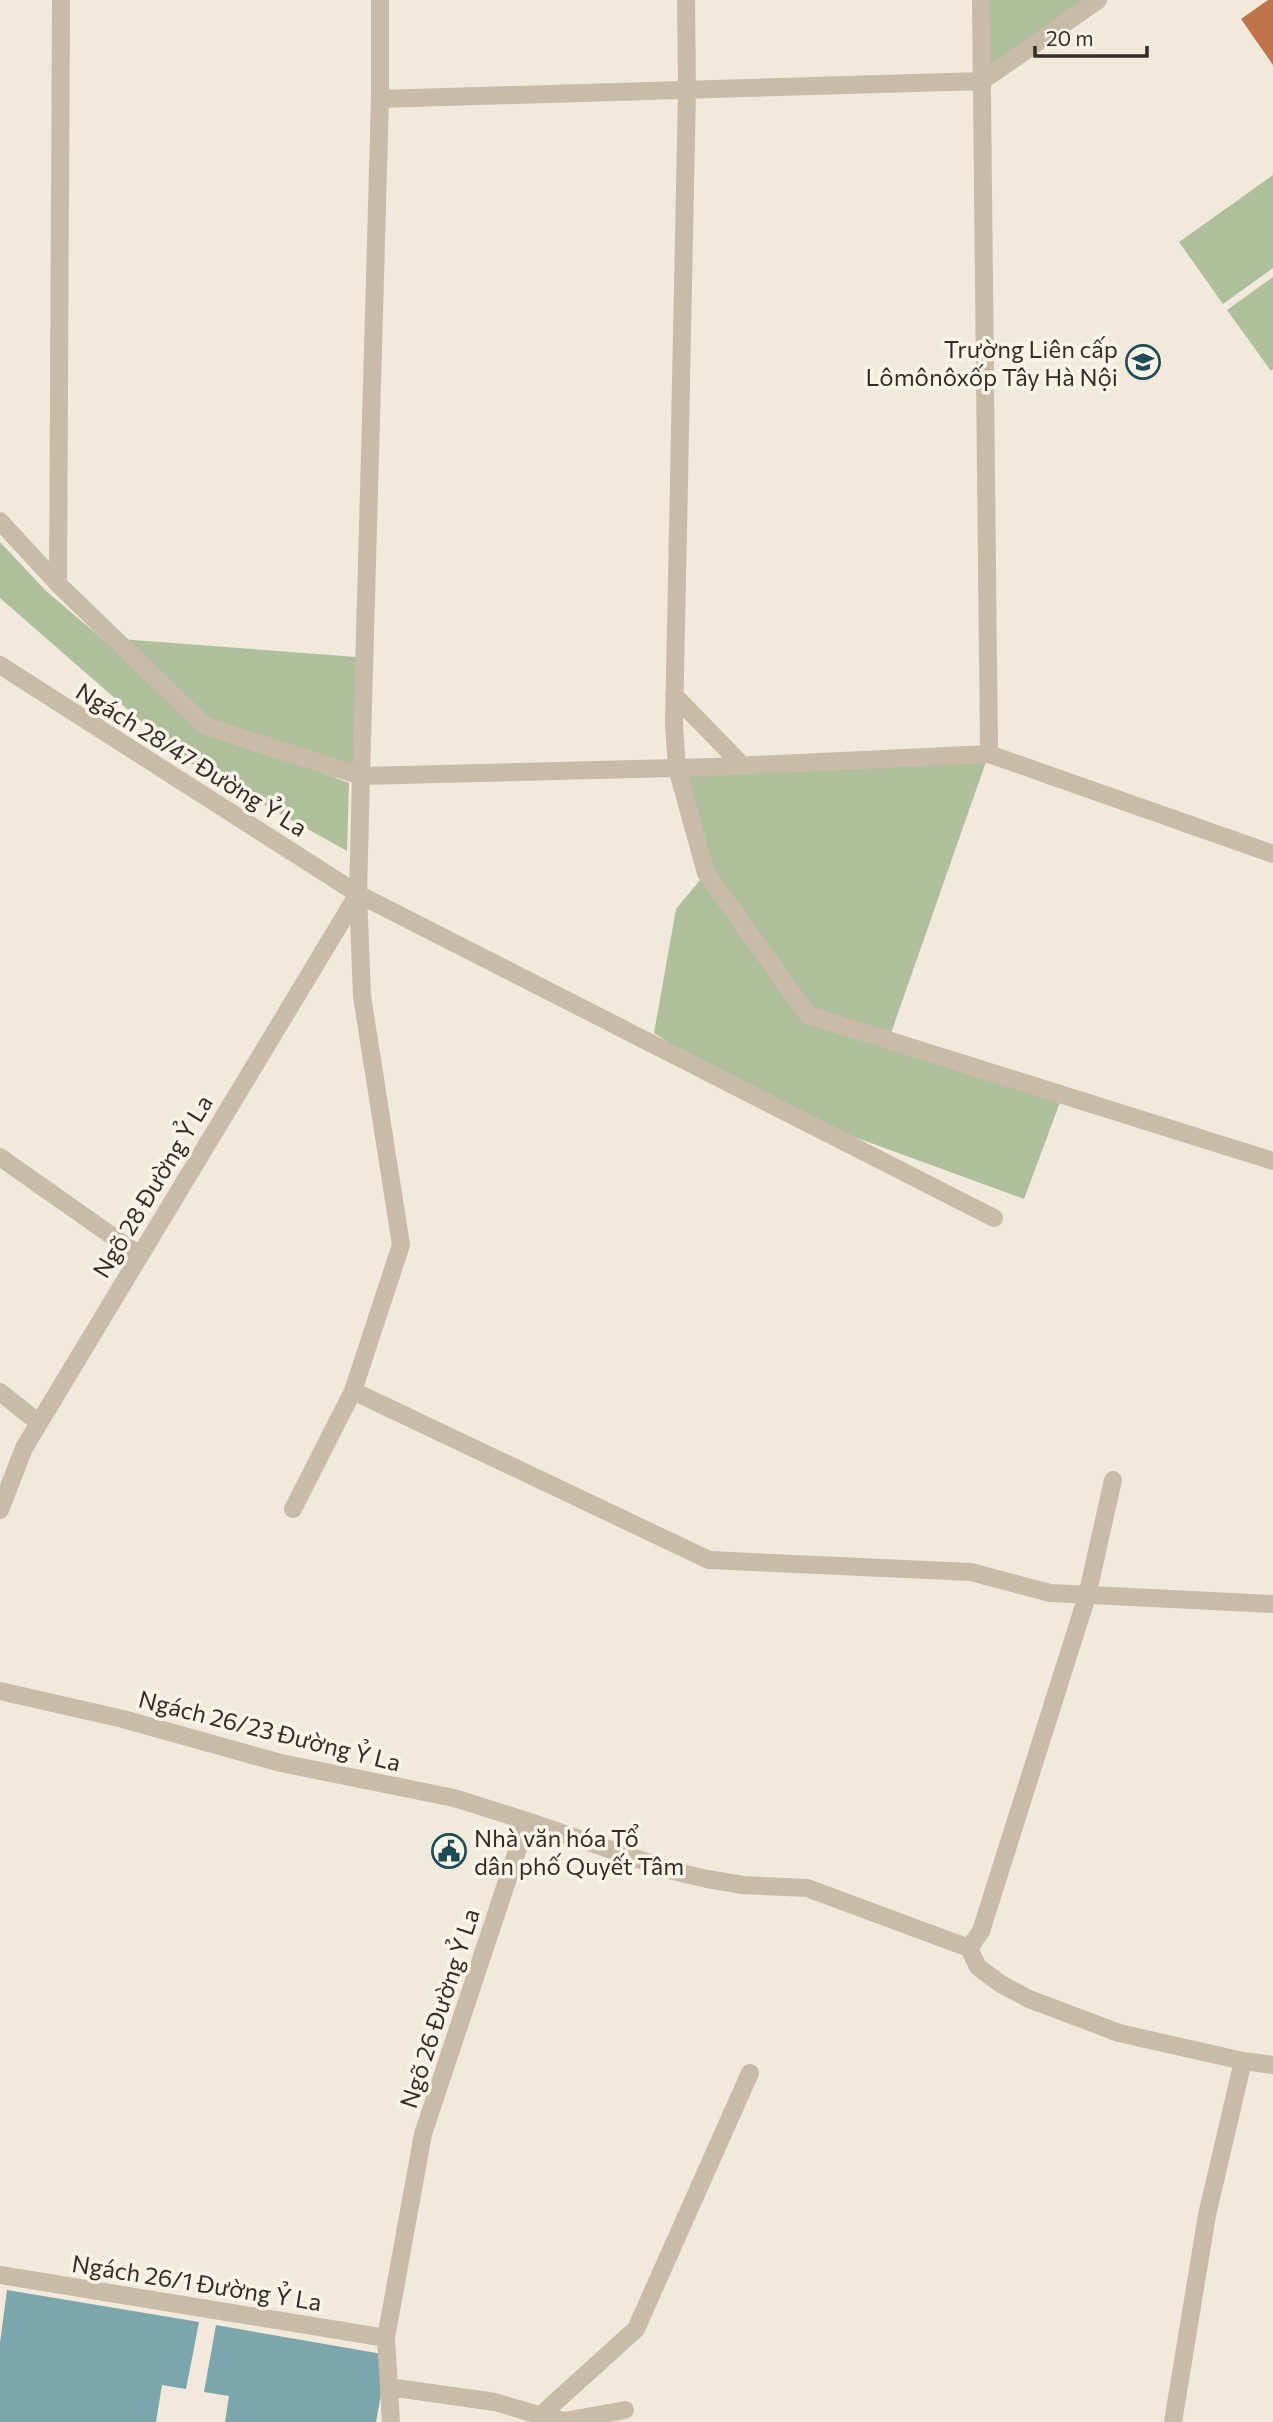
<svg xmlns="http://www.w3.org/2000/svg" width="1273" height="2422" font-family="Commissioner,sans-serif">
  <rect width="100%" height="100%" fill="#f1e9dc"/>
  <!-- green -->
  <path fill="#afbf9c" d="M 984,0 L 1093,0 L 985,76 Z
    M 1273,175 L 1273,268 L 1223,304 L 1179,242 Z
    M 1273,277 L 1273,369 L 1271,371 L 1227,310 Z
    M 0,542 L 46,591 L 205,726 L 349,783 L 347,851 L 188,762 L 0,598 Z
    M 120,639 L 357,657 L 357,770 L 208,723 Z
    M 988,756 L 890,1036 L 811,1011 L 710,871 L 681,771 Z
    M 705,874 L 807,1017 L 1062,1097 L 1024,1199 L 767,1105 L 654,1033 L 676,909 Z"/>
  <!-- water -->
  <path fill="#7ca5ac" d="M 7,2290 L 199,2322 L 186,2389 L 162,2385 L 156,2422 L 0,2422 L 0,2343 Z
    M 216,2325 L 388,2355 L 376,2422 L 225,2422 L 229,2396 L 204,2392 Z"/>
  <!-- building -->
  <path fill="#c0744a" d="M 1268,0 L 1273,0 L 1273,65 L 1241,19 Z"/>
  <g fill="none" stroke-linecap="round" stroke-linejoin="round">
    <!-- lane -->
    <path stroke="#c8bba8" stroke-width="18" d="M 0,665 L 358,894 L 994,1218
      M 0,1157 L 139,1255
      M 353,1391 L 709,1560 L 971,1572 L 1050,1593 L 1273,1604
      M 0,1392 L 39,1423
      M 293,1509 L 353,1391 L 401,1245 L 362,996 L 358,894 L 361,776
      M 0,1510 L 24,1448 L 358,894
      M 0,1691 L 123,1719 L 281,1763 L 454,1798 L 527,1821 L 673,1871 L 707,1879 L 743,1885 L 807,1888 L 969,1948
      M 969,1948 L 981,1931 L 1087,1596 L 1113,1480
      M 969,1948 L 978,1967 L 1001,1984 L 1029,1999 L 1119,2033 L 1243,2061
      M 0,2275 L 386,2338
      M 389,2387 L 495,2402 L 552,2419 L 565,2421 L 625,2410
      M 540,2416 L 636,2329 L 750,2073
      M 391,2422 L 386,2338 L 423,2134 L 527,1821
      M 1173,2422 L 1207,2215 L 1243,2061 L 1273,2065"/>
    <!-- street -->
    <path stroke="#c8bba8" stroke-width="18" d="M 380,0 L 380,99 L 361,776 L 713,767 L 989,754 L 1273,854
      M 686,0 L 687,90 L 674,724 L 677,768 L 706,873 L 808,1015 L 1273,1161
      M 981,0 L 989,754
      M 380,99 L 982,81 L 1098,0
      M 0,521 L 58,584 L 205,726 L 361,776
      M 58,584 L 61,0
      M 674,695 L 743,766"/>
  </g>
  <!-- icons -->
  <defs>
    <g id="school-ring" transform="scale(1.75)"><circle r="9.5" fill="#f9f3e8" stroke="#1f4b55" stroke-width="1.5"/><path d="M0-5L7-2L0 1L-7-2ZM-4 1L0 2.5L4 1V4Q0 6-4 4Z" fill="#1f4b55"/></g>
    <g id="civic-ring" transform="scale(1.75)"><circle r="9.5" fill="#f9f3e8" stroke="#1f4b55" stroke-width="1.5"/><path d="M-.6-6.5H3V-4.5H.6V-3L4-1V1h2V6H-6V1h2V-1L-.6-3ZM-1.2 2.5V6h2.4V2.5Z" fill="#1f4b55"/></g>
  </defs>
  <g fill-rule="evenodd">
    <use href="#school-ring" x="1143" y="362"/>
    <use href="#civic-ring" x="449" y="1851"/>
  </g>
  <g text-anchor="middle" dominant-baseline="central" stroke-width="7" stroke-linejoin="round" paint-order="stroke">
    <!-- poi labels -->
    <g font-size="24" fill="#352e28" stroke="#f9f3e8" text-anchor="end">
      <text x="1118" y="348">Trường Liên cấp<tspan x="1118" dy="28">Lômônôxốp Tây Hà Nội</tspan></text>
      <text x="474" y="1837" text-anchor="start">Nhà văn hóa Tổ<tspan x="474" dy="28">dân phố Quyết Tâm</tspan></text>
    </g>
    <!-- street labels -->
    <g font-size="24" fill="#352e28" stroke="#f9f3e8">
      <text transform="translate(192 759) rotate(32)">Ngách 28/47 Đường Ỷ La</text>
      <text transform="translate(152 1186) rotate(-59)">Ngõ 28 Đường Ỷ La</text>
      <text transform="translate(270 1730) rotate(14)">Ngách 26/23 Đường Ỷ La</text>
      <text transform="translate(439 2008) rotate(-72)">Ngõ 26 Đường Ỷ La</text>
      <text transform="translate(197 2282) rotate(9)">Ngách 26/1 Đường Ỷ La</text>
    </g>
  </g>
  <!-- scale -->
  <path d="M1035 46v10h112v-10" fill="none" stroke="#352e28" stroke-width="3.5"/>
  <text x="1046" y="46" font-size="21" fill="#352e28" stroke="#f9f3e8" stroke-width="5" paint-order="stroke">20 m</text>
</svg>
